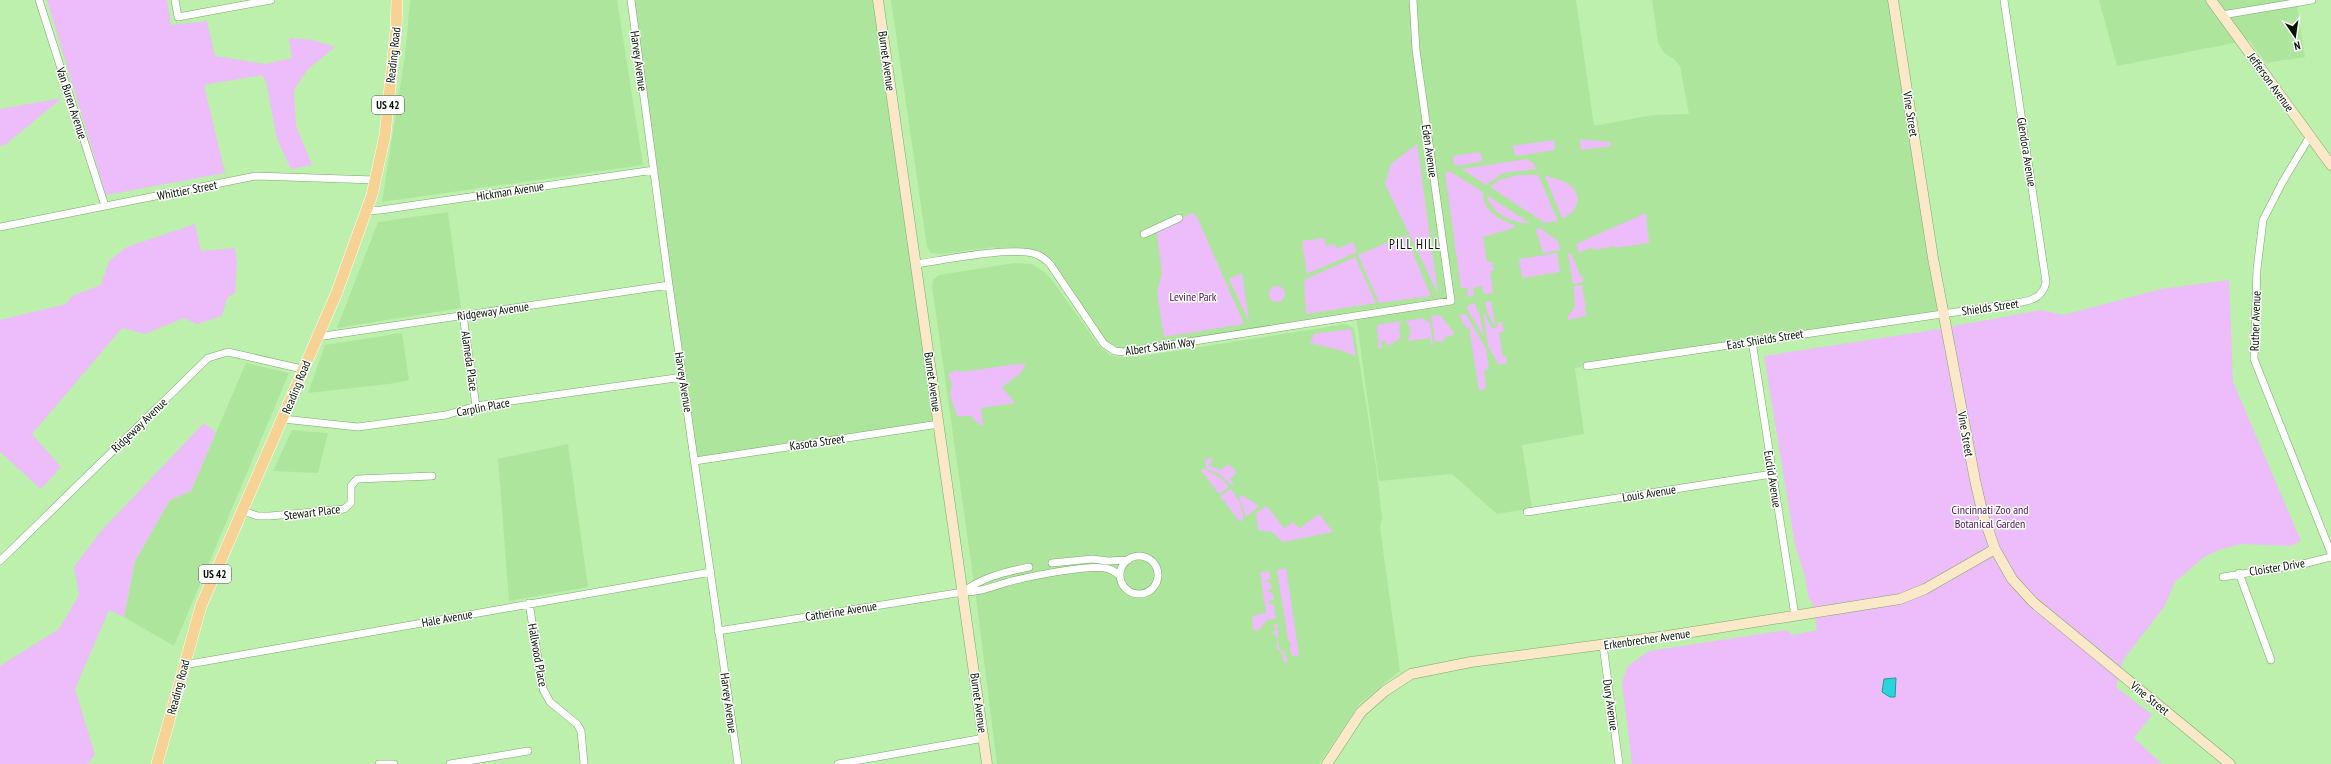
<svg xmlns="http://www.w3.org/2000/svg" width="2331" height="764" font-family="'PT Sans Narrow',sans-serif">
  <rect width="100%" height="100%" fill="#bdf0ac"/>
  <!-- built -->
  <path fill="#aee59c" d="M 410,0 L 617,0 L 643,165 L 382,202 L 405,55 Z
    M 630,0 L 878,0 L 939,424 L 695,461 Z
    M 891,0 L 1576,0 L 1594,126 L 1653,115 L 1689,114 L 1680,66 L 1674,59 L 1664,53 L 1658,42 L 1652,0 L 1893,0 L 1944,313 L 1575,368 L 1584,434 L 1522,445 L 1532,508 L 1497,514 L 1452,474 L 1379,481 L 1356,316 L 1124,352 L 1108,349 L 1050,264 L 1038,254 L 997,253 L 995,247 L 941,254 L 931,253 L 927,247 Z
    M 2099,0 L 2296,0 L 2305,57 L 2266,63 L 2249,40 L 2117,66 Z
    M 448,212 L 461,308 L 337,328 L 378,222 Z
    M 1014,263 L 1032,264 L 1043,271 L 1052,280 L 1099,346 L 1110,355 L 1117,357 L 1136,357 L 1346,324 L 1354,328 L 1377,473 L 1382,519 L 1380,528 L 1400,671 L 1359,704 L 1319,764 L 997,764 L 977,605 L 932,286 L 933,280 L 939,275 Z
    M 402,333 L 409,380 L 389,384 L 308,393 L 325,345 Z
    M 246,363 L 289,373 L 174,646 L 124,617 L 135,561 L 170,500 L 191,491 Z
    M 292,430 L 328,433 L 318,473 L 273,471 Z
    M 568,444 L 588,587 L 509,601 L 498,459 Z"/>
  <!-- green -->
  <path fill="#ecbcfb" d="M 47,0 L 167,0 L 171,25 L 207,21 L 215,56 L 265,64 L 292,58 L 289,38 L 313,40 L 335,47 L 307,70 L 294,90 L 296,126 L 312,165 L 291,169 L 277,139 L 266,81 L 262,75 L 204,85 L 225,173 L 106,195 Z
    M 62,98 L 5,145 L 0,146 L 0,109 Z
    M 1580,139 L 1610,142 L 1611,146 L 1581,150 Z
    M 1554,140 L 1555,150 L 1516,156 L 1512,146 Z
    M 1417,144 L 1438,294 L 1385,184 L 1391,164 Z
    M 1480,152 L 1483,161 L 1457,166 L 1454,164 L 1453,156 Z
    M 1527,159 L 1533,163 L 1536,169 L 1503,173 L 1486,185 L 1462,169 Z
    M 1445,172 L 1451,172 L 1483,192 C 1481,210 1500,220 1514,225 L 1514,228 L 1483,237 L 1487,262 L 1492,262 L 1494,271 L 1490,271 L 1493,293 L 1484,294 L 1482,286 L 1473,288 L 1474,296 L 1467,297 L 1468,288 L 1461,288 Z
    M 1518,175 L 1538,175 L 1558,221 L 1545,223 L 1490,187 L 1499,180 Z
    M 1545,176 C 1558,179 1581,184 1577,203 C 1575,211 1570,215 1562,218 Z
    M 1487,195 L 1488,196 L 1530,223 C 1514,224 1490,213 1487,195 Z
    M 1192,213 L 1197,217 L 1244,324 L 1164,337 L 1157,292 L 1162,273 L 1157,234 L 1160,229 Z
    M 1646,213 L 1649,243 L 1615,248 L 1615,246 L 1593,250 L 1592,247 L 1579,253 L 1576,244 Z
    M 195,224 L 201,251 L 235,248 L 237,263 L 235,293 L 227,298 L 222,316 L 197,324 L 184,318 L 145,334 L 122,328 L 32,434 L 61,467 L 41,489 L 0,452 L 0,320 L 66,304 L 72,296 L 101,285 L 109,261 L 127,247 Z
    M 1540,228 L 1558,241 L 1560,250 L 1543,253 L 1536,229 Z
    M 1405,235 L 1431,296 L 1379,303 L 1358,255 Z
    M 1324,238 L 1326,246 L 1335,244 L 1337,249 L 1353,242 L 1357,252 L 1307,274 L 1302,241 Z
    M 1557,253 L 1560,272 L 1522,278 L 1519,259 Z
    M 1571,253 L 1581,277 L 1584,276 L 1583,282 L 1573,284 L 1568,254 Z
    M 1355,257 L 1376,303 L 1306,314 L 1304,280 Z
    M 1242,273 L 1249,322 L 1229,279 Z
    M 2229,280 L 2233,382 L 2301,541 L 2290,546 L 2242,544 L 2221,549 L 2204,557 L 2175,582 L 2164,607 L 2123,660 L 2116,687 L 2152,715 L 2134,738 L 2162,764 L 1632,764 L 1622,682 L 1628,666 L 1649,651 L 1787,630 L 1793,635 L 1817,630 L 1812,601 L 1809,600 L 1805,576 L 1795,545 L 1764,356 L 1921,332 L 2042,310 L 2064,315 L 2161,289 Z
    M 1582,285 L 1586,309 L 1584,309 L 1587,316 L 1568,320 L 1568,316 L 1575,307 L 1574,286 Z
    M1269 294a8 8 0 1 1 16 0a8 8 0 1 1-16 0Z
    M 1491,301 L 1495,324 L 1494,325 L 1487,312 L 1485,302 Z
    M 1475,303 L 1477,311 L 1479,311 L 1484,337 L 1467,309 L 1468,305 Z
    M 1483,312 L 1492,328 L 1498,327 L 1498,322 L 1502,322 L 1504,332 L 1499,333 L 1503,357 L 1506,356 L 1507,363 L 1499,365 L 1488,346 Z
    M 1466,314 L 1486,349 L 1489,369 L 1484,370 L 1486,389 L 1479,390 L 1469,327 L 1466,328 L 1459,315 Z
    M 1440,315 L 1453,331 L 1454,335 L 1445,337 L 1443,342 L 1435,341 L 1431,316 Z
    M 1422,318 L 1430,323 L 1433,344 L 1431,344 L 1430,338 L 1408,341 L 1411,330 L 1406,321 Z
    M 1401,321 L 1399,328 L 1401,337 L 1392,344 L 1386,345 L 1385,341 L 1382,341 L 1381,344 L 1383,348 L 1379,349 L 1377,325 Z
    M 1351,329 L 1356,356 L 1340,350 L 1310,343 L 1314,334 Z
    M 1026,363 L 1020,374 L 1002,387 L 1015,403 L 981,408 L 983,425 L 980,425 L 971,416 L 957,416 L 950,395 L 952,384 L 948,374 L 957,370 L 961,372 Z
    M 204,423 L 216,432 L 191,491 L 170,500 L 135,561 L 124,617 L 109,610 L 75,689 L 95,755 L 87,764 L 0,764 L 0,666 L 59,629 L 79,595 L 74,567 L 102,530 Z
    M 1211,457 L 1213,460 L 1208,465 L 1220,470 L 1229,464 L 1237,473 L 1230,479 L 1234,484 L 1231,485 L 1219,474 L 1206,469 L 1205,460 Z
    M 1203,468 L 1222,479 L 1229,487 L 1219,494 L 1201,470 Z
    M 1231,489 L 1240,503 L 1244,518 L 1240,522 L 1220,496 Z
    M 1242,495 L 1259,506 L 1246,517 L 1239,497 Z
    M 1267,506 L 1284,528 L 1294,522 L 1299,529 L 1319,514 L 1333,532 L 1283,542 L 1272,532 L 1258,530 L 1256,513 Z
    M 1286,568 L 1299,655 L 1292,656 L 1290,649 L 1291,643 L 1288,640 L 1277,570 Z
    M 1269,571 L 1271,579 L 1265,580 L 1271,584 L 1272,589 L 1266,590 L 1273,594 L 1274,600 L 1268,601 L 1271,604 L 1274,605 L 1276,618 L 1271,620 L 1269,618 L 1258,631 L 1253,629 L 1252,616 L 1266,613 L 1260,572 Z
    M 1277,623 L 1279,648 L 1284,652 L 1288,662 L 1284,663 L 1284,659 L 1282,659 L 1283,654 L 1276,648 L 1278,638 L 1272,632 L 1276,630 L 1273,625 Z"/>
  <!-- water -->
  <path fill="#29d5da" stroke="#1e9b99" d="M 1896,678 L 1895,697 L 1890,697 L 1882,692 L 1884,679 Z"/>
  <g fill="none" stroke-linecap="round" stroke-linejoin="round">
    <!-- street casing -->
    <g stroke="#79a96a" stroke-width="8">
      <path id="street" d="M 39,0 L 105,206
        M 175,0 L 178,17 L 271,0
        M 631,0 L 669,285 L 738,764
        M 2222,15 L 2312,0
        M 2310,136 L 2282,183 L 2263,220 L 2257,269 L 2254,359 L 2331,553
        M 366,211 L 381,210 L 654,170
        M 0,227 L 256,176 L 375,180
        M 1144,234 L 1179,218
        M 917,264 C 943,260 1017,245 1038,255 C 1043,257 1047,261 1050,264 L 1104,344 L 1115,351 L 1124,352 L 1451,301 L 1416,50 L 1413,0
        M 463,315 L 476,406
        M 317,337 L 669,285
        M 1752,341 L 1795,616
        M 1587,366 L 2011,304 C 2027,301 2042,301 2046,282 L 2004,0
        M 283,419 L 358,427 L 446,415 L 476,406 L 683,377
        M 695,461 L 939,424
        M 242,511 L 258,516 L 270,516 L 344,509 L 351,503 L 351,486 L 357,479 L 432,476
        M 1527,512 L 1772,474
        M1120 575a19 19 0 1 1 38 0a19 19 0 1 1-38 0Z
        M 0,561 L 208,358 L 228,352 L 302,369
        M 1052,563 L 1092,559 L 1108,561 L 1128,560
        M 2239,573 L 2271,660
        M 2223,577 L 2303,564 L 2331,557
        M 963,592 C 982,577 1006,572 1029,567
        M 529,603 L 543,689 L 550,702 L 577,724 L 581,731 L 584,764
        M 718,631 L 963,592 C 980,592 992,587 1008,582 C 1027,577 1092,563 1109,569 C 1113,570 1117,574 1120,575
        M 1603,645 L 1619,764
        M 184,665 L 711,572
        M 379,764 L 394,764
        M 450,764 L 528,751
        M 838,764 L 984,738"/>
    </g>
    <!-- secondary casing -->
    <g stroke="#79a96a" stroke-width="11">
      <path id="secondary" d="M 878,0 L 987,764
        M 1893,0 L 1933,258 L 1975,480 L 1983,515 L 1995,549 L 2012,579 L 2033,602 L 2230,764
        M 2211,0 L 2331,165
        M 1327,764 L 1361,712 L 1385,691 L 1411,674 L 1471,662 L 1667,636 L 1900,599 L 1925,589 L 1995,549"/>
    </g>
    <!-- primary casing -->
    <g stroke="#fff" stroke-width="12">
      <path id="primary" d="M 157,764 L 201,606 L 337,292 L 372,195 L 385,135 L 396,29 L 397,0"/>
    </g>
    <!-- street -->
    <use href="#street" stroke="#fff" stroke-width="7"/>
    <!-- secondary -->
    <use href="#secondary" stroke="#fae8c9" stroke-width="10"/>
    <!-- primary -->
    <use href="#primary" stroke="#f6d294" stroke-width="11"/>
  </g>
  <g text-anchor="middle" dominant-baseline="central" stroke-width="3" stroke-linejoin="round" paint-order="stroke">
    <!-- shield labels -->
    <g fill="#fff" stroke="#4f5a4c" stroke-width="1">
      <rect x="372" y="96" width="32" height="18" rx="3"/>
      <rect x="199" y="565" width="32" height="18" rx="3"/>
    </g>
    <g font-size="11" font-weight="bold" fill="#041400">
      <text x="388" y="105">US 42</text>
      <text x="215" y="574">US 42</text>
    </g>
    <!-- street labels -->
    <g font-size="12" fill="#041400" stroke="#fff">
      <text transform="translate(393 55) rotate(-84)">Reading Road</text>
      <text transform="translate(639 61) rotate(82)">Harvey Avenue</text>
      <text transform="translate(887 61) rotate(82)">Burnet Avenue</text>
      <text transform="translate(2271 82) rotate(54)">Jefferson Avenue</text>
      <text transform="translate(72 103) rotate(72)">Van Buren Avenue</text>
      <text transform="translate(1911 114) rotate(81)">Vine Street</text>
      <text transform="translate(1430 151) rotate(82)">Eden Avenue</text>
      <text transform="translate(2027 152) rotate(81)">Glendora Avenue</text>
      <text transform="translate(187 190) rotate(-11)">Whittier Street</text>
      <text transform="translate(510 191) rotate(-9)">Hickman Avenue</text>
      <text transform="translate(1990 307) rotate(-8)">Shields Street</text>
      <text transform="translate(493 311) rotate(-8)">Ridgeway Avenue</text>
      <text transform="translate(2255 321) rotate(-88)">Ruther Avenue</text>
      <text transform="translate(1765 339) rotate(-9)">East Shields Street</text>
      <text transform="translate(1160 346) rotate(-8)">Albert Sabin Way</text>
      <text transform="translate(470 361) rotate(82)">Alameda Place</text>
      <text transform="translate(684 382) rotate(81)">Harvey Avenue</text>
      <text transform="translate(933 382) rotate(82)">Burnet Avenue</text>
      <text transform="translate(296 387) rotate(-68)">Reading Road</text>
      <text transform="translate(483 407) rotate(-11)">Carplin Place</text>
      <text transform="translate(139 425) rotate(-44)">Ridgeway Avenue</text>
      <text transform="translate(1966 434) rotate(80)">Vine Street</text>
      <text transform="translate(817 442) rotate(-8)">Kasota Street</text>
      <text transform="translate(1773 479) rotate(81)">Euclid Avenue</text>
      <text transform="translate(1649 493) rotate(-9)">Louis Avenue</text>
      <text transform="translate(312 512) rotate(-7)">Stewart Place</text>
      <text transform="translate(2277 567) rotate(-9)">Cloister Drive</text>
      <text transform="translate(841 611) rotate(-9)">Catherine Avenue</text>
      <text transform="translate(447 618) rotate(-10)">Hale Avenue</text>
      <text transform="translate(1647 639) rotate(-8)">Erkenbrecher Avenue</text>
      <text transform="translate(538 655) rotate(80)">Hallwood Place</text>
      <text transform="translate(178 687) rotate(-75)">Reading Road</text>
      <text transform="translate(2150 698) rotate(39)">Vine Street</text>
      <text transform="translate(729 703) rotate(82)">Harvey Avenue</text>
      <text transform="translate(979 703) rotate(82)">Burnet Avenue</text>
      <text transform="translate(1611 705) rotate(82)">Dury Avenue</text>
    </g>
    <!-- park labels -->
    <g font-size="12" fill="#4c135b" stroke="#fff">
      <text x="1193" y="296">Levine Park</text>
      <text x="1990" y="509">Cincinnati Zoo and<tspan x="1990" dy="14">Botanical Garden</tspan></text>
    </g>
    <!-- neighbourhood labels -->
    <g font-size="13" letter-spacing="1" fill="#041400" stroke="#fff">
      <text x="1415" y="244">PILL HILL</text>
    </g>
  </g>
  <!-- north arrow -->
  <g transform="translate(2295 36) rotate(167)" stroke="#ffffff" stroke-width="3" paint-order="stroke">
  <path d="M0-3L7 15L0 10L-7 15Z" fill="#041400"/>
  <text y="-6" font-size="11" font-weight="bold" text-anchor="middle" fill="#041400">N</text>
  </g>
</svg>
